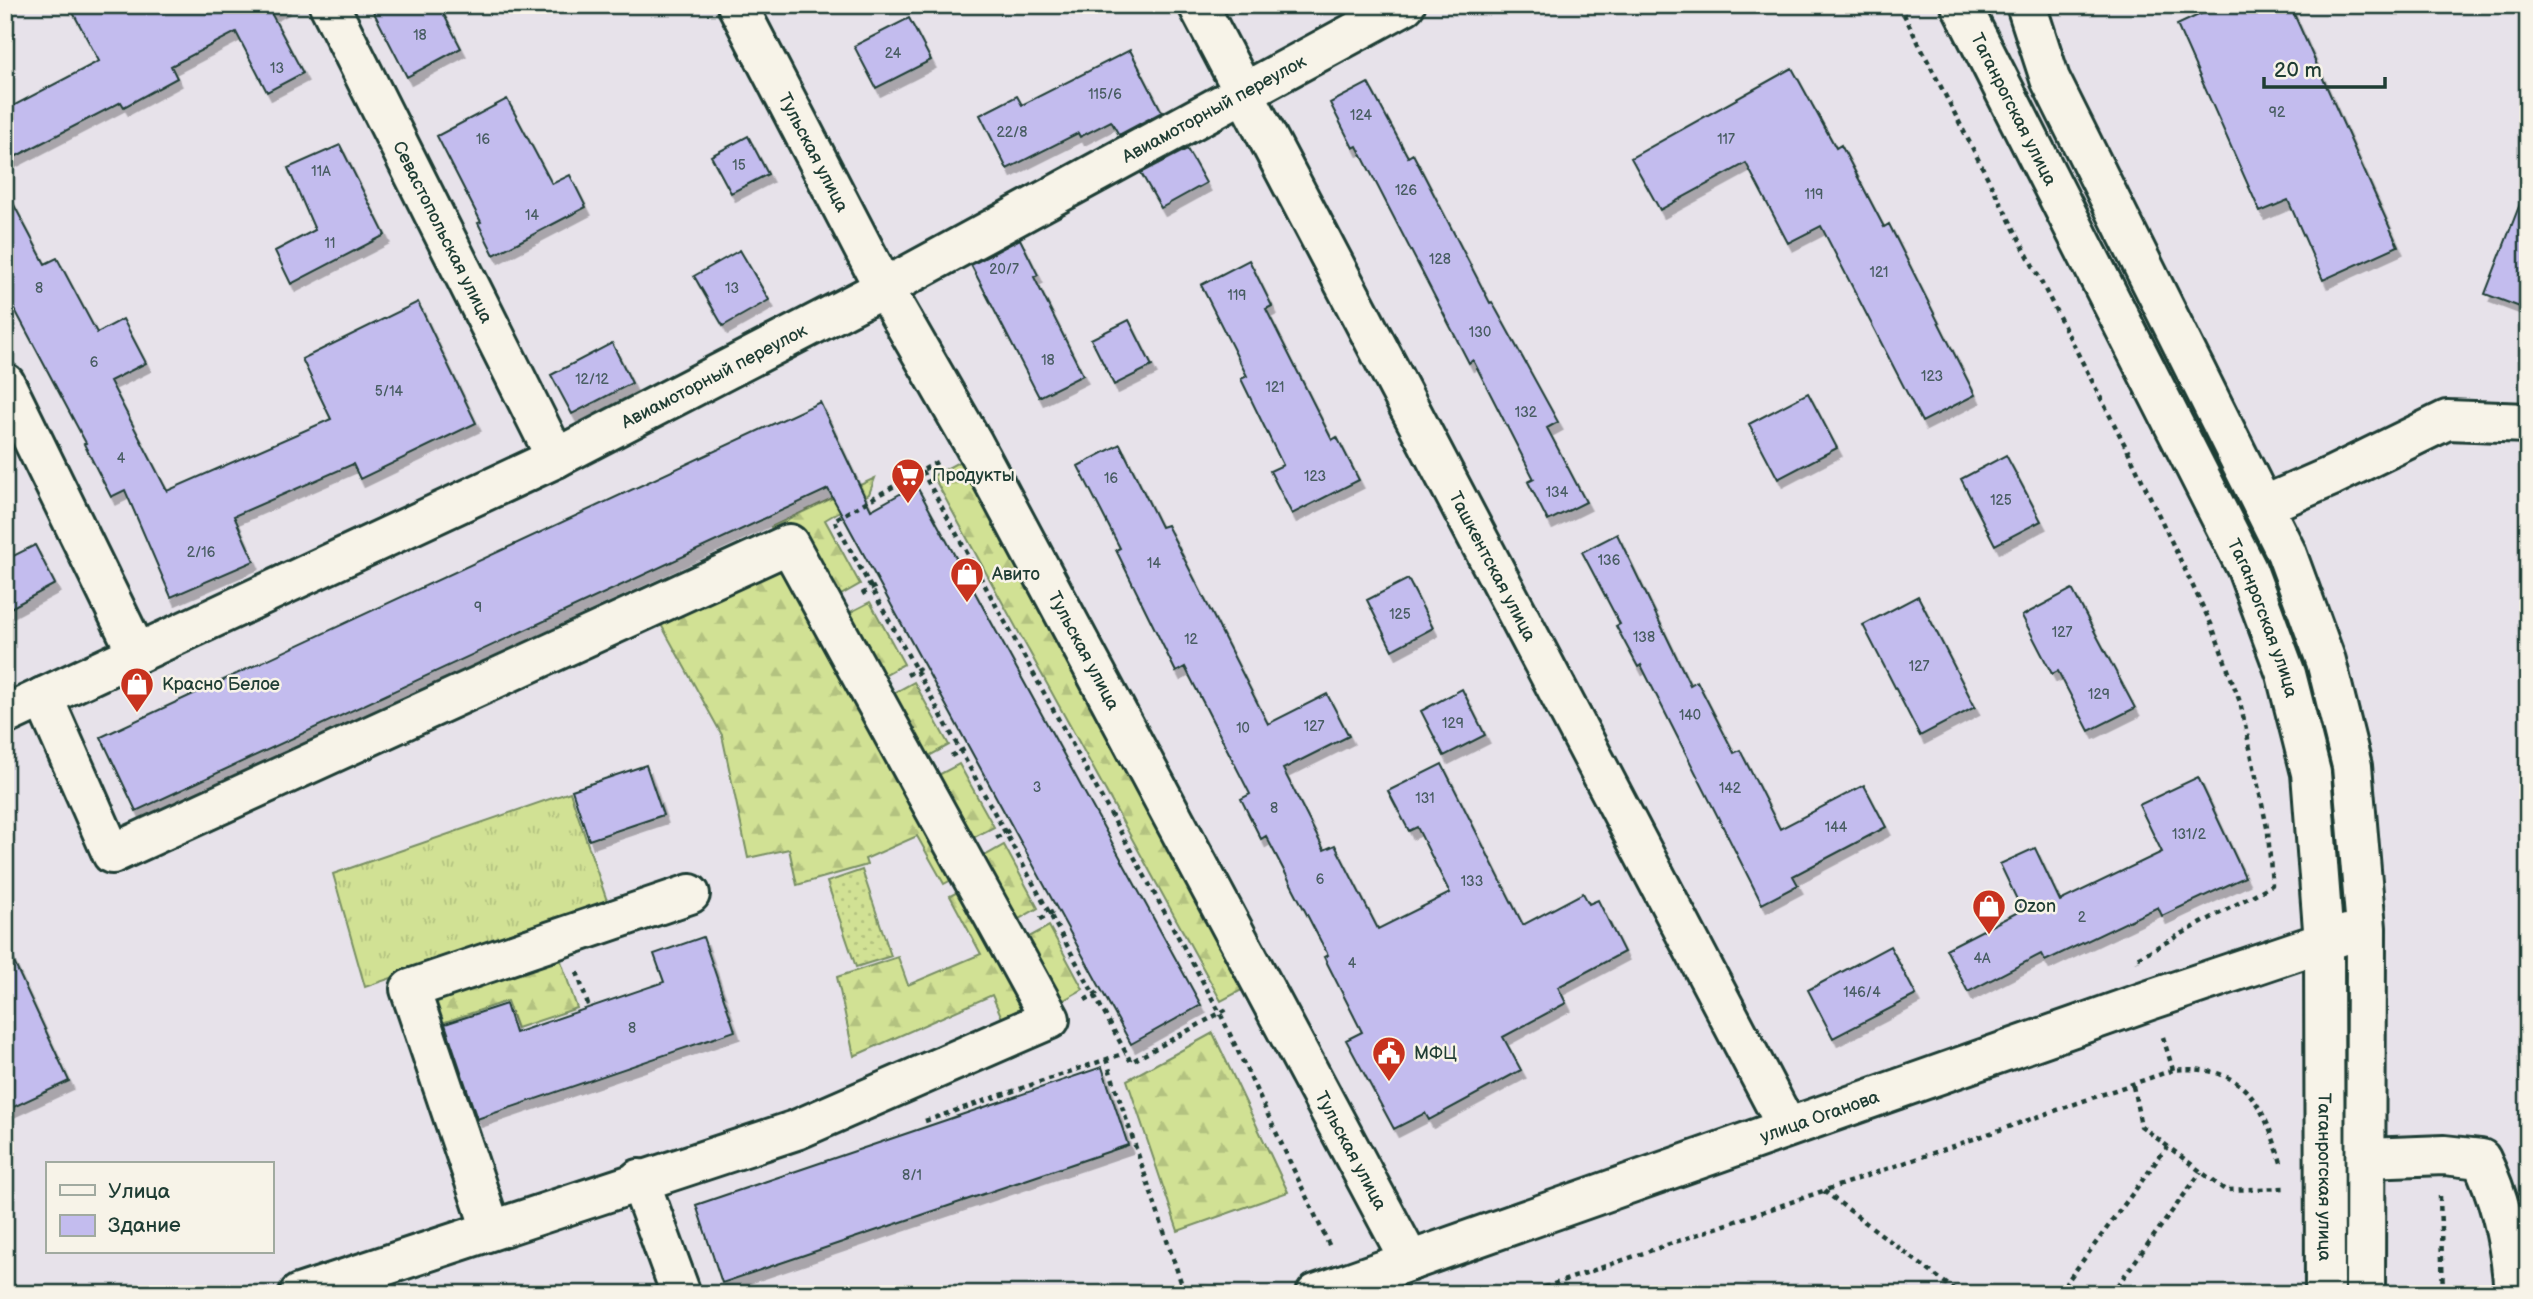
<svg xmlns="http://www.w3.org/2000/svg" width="2533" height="1299" font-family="'Balsamiq Sans',sans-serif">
  <defs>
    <pattern id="grass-tufts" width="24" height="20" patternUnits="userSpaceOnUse" patternTransform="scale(1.75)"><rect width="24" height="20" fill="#d1e194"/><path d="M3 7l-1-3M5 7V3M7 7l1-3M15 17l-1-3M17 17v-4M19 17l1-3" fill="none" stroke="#b3c280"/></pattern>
    <pattern id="forest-firs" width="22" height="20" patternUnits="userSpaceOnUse" patternTransform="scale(1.75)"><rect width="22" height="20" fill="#d1e194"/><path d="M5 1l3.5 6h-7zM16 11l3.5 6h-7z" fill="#b3c280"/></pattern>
    <pattern id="park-dots" width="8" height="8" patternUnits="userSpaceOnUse" patternTransform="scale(1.75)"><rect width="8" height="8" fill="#d1e194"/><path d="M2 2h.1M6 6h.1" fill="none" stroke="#b3c280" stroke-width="1.8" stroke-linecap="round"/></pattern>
    <filter id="shadow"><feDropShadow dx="4.5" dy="8" stdDeviation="0" flood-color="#0004"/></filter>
  </defs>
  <rect width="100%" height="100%" fill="#e7e2ea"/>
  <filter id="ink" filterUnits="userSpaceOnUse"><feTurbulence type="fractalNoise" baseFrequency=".0143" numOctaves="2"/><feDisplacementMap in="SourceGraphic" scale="14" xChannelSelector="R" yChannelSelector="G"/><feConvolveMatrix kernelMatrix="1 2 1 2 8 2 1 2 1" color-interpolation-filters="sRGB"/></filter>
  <g filter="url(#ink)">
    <!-- grass -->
    <path fill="url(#grass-tufts)" stroke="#788f64" stroke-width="2" d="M 570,792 L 608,904 L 365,987 L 333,874 Z"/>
    <!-- forest -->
    <path fill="url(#forest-firs)" stroke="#788f64" stroke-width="2" d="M 964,459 L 1253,984 L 1221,1001 L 933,476 Z
      M 875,478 L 869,494 L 825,520 L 860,584 L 832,600 L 777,540 L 771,527 Z
      M 789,562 L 960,875 L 944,884 L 917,836 L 865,859 L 867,865 L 797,885 L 789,849 L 748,858 L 722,735 L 659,621 Z
      M 870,602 L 904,664 L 875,680 L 841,617 Z
      M 914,682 L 949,745 L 920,761 L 885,698 Z
      M 959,764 L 994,827 L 965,842 L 931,779 Z
      M 1004,845 L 1038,908 L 1010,924 L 976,861 Z
      M 967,887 L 1027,1011 L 1006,1027 L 992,995 L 854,1056 L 837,977 L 898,957 L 908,985 L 981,954 L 950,896 Z
      M 1049,926 L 1083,989 L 1055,1005 L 1020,942 Z
      M 558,952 L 577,1008 L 517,1028 L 507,1001 L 442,1023 L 433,994 Z
      M 1213,1033 L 1288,1192 L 1178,1231 L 1127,1080 Z"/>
    <!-- park -->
    <path fill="url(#park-dots)" stroke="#788f64" stroke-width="2" d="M 862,870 L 891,956 L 856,967 L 827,882 Z"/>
    <!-- building -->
    <path fill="#c3bcee" stroke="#1f3d34" stroke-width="2" filter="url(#shadow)" d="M 69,5 L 286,5 L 271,13 L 303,73 L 267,92 L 236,32 L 171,66 L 177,78 L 124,107 L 121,102 L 5,162 L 5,110 L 99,61 Z
      M 370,5 L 439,5 L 461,48 L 407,77 Z
      M 2220,5 L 2290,5 L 2398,246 L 2323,280 L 2288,200 L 2260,212 L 2177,25 Z
      M 909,18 L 931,60 L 876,88 L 854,46 Z
      M 1130,50 L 1162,112 L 1119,135 L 1111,121 L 1080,137 L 1078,133 L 1007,169 L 980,115 L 1017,96 L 1022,105 Z
      M 1792,68 L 1836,148 L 1841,145 L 1884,227 L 1889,224 L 1975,395 L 1922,422 L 1821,226 L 1788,243 L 1746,163 L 1660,210 L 1631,158 Z
      M 1368,83 L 1408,157 L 1413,154 L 1490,303 L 1492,302 L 1558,422 L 1547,428 L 1586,502 L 1548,521 L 1528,482 L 1534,479 L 1473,360 L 1469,363 L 1357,146 L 1353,148 L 1330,103 Z
      M 507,99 L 552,184 L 570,175 L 586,207 L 494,255 L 478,223 L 481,222 L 437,136 Z
      M 748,136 L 768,174 L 731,193 L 711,156 Z
      M 340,145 L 385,235 L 291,284 L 275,251 L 315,230 L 288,168 Z
      M 1187,149 L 1206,183 L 1161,208 L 1141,173 Z
      M 5,188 L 45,264 L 57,258 L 97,333 L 123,319 L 146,363 L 110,381 L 167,491 L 331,419 L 302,359 L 418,302 L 476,423 L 360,479 L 353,464 L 234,516 L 254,561 L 171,597 L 125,490 L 111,497 L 84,444 L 86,443 L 5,291 Z
      M 2525,191 L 2528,191 L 2528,310 L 2485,294 Z
      M 1020,239 L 1038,275 L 1034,277 L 1083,375 L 1039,397 L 971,265 Z
      M 740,250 L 769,300 L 723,326 L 694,276 Z
      M 1249,260 L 1272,306 L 1266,309 L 1332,440 L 1337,437 L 1359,480 L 1292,514 L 1270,471 L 1283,465 L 1241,379 L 1247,376 L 1201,285 Z
      M 1129,320 L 1152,366 L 1114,385 L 1091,339 Z
      M 612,343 L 632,383 L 572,414 L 551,375 Z
      M 1808,393 L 1837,448 L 1778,479 L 1749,424 Z
      M 820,402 L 871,510 L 916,485 L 1201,1005 L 1131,1044 L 828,489 L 136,811 L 101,737 Z
      M 1120,444 L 1161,527 L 1167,525 L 1268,724 L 1327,694 L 1349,736 L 1283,769 L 1324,850 L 1335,845 L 1378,929 L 1450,893 L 1417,827 L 1409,831 L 1388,791 L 1442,764 L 1523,925 L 1583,893 L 1589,904 L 1598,900 L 1624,952 L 1558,987 L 1566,1003 L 1503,1037 L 1521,1070 L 1429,1120 L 1425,1113 L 1394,1129 L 1346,1040 L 1362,1032 L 1324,957 L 1328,955 L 1266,836 L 1261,839 L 1241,799 L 1250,794 L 1185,667 L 1176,672 L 1116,550 L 1120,548 L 1078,466 Z
      M 2006,455 L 2041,521 L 1995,545 L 1961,479 Z
      M 1617,534 L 1690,685 L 1697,681 L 1734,753 L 1740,750 L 1780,829 L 1864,785 L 1886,827 L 1793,876 L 1798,885 L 1762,904 L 1641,665 L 1638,667 L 1616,626 L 1620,624 L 1582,552 Z
      M 35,545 L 55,584 L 5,611 L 5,560 Z
      M 1408,579 L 1433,628 L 1392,650 L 1367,600 Z
      M 2072,589 L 2135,708 L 2089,731 L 2058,671 L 2052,674 L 2022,616 Z
      M 1918,596 L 1975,707 L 1920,736 L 1863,625 Z
      M 1462,689 L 1485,735 L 1444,756 L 1421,711 Z
      M 646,765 L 663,815 L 589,840 L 572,790 Z
      M 2198,777 L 2245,877 L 2162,916 L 2158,907 L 2045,961 L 2041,954 L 1968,992 L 1946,949 L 2022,910 L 2000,864 L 2035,848 L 2060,901 L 2162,852 L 2139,805 Z
      M 703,937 L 735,1031 L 477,1119 L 445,1024 L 506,1004 L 515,1033 L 664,982 L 654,954 Z
      M 5,943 L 69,1081 L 5,1111 Z
      M 1890,946 L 1916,995 L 1833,1038 L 1808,990 Z
      M 1102,1067 L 1128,1145 L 722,1283 L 696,1205 Z"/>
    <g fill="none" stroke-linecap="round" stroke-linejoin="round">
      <!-- minor casing -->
      <g stroke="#1f3d34" stroke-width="44">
        <g id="minor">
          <path id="s1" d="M 329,5 L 556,458"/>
          <path id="s2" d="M 737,5 L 884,288 L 973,443 L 1410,1261"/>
          <path id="s3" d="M 1198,5 L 1787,1127"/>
          <path d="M 5,383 L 137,653"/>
          <path d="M 2263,506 L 2332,476 L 2447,420 L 2528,423"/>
          <path d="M 43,697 L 112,854 L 789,544 L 1050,1019 L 796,1130 L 299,1294"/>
          <path id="s4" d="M 5,715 L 556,458 L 884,288 L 1405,5"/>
          <path d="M 2367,1158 L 2444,1155 L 2481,1159 C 2502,1202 2511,1247 2514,1294"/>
          <path d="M 639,1179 L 681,1294"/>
          <path d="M 491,1229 L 410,989 L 690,894"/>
        </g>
      </g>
      <!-- major casing -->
      <g stroke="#1f3d34" stroke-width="44">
        <g id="major">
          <path id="s5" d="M 1961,5 L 2247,569 L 2286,674 L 2311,773 L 2324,942 L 2325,1294"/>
          <path d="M 2026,5 L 2050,79 L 2286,552 L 2326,661 L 2352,766 L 2366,928 L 2365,1294"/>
          <path id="s6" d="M 1316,1294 L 2150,1000 L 2347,934"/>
        </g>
      </g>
      <!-- path -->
      <path stroke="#1f3d34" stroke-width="4.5" stroke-dasharray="5 5" stroke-linecap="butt" d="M 1899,5 L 2130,455 L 2212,626 L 2240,702 L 2268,832 L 2272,885 L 2137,958 L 2138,962
        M 937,462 L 834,520 L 1131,1062 L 1229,1008
        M 922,471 L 1220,1013 L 1330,1247
        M 862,594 L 880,584
        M 907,675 L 924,666
        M 951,756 L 969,747
        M 996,838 L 1013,828
        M 1040,919 L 1058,909
        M 577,972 L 589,1008
        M 1085,1000 L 1102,990
        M 2163,1037 L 2173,1070
        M 1106,1059 L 1185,1294
        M 2133,1086 L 2141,1126 L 2225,1190 L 2285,1188
        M 925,1121 L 1125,1053
        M 1824,1191 L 1960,1294
        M 2440,1196 L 2443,1294
        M 1525,1294 L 2173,1070 C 2246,1063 2264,1106 2282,1166
        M 2058,1294 L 2167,1147
        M 2111,1294 L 2201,1172"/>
      <!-- minor -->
      <use href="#minor" stroke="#f7f3e8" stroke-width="38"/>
      <!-- major -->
      <use href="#major" stroke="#f7f3e8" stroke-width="38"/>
    </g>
  </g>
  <!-- icons -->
  <defs>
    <g id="supermarket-pin" transform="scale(1.75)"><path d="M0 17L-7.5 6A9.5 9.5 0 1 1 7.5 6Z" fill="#c8321e" stroke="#f7f3e8"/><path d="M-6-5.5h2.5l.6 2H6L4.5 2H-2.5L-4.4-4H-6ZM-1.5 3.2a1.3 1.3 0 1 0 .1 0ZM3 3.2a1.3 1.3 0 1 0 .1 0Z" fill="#fff"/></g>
    <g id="shop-pin" transform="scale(1.75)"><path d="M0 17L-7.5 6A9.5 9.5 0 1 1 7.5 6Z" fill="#c8321e" stroke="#f7f3e8"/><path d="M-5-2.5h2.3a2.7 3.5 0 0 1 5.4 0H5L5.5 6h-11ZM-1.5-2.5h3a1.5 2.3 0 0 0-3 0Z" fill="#fff"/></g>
    <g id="civic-pin" transform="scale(1.75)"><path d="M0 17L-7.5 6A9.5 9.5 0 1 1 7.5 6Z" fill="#c8321e" stroke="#f7f3e8"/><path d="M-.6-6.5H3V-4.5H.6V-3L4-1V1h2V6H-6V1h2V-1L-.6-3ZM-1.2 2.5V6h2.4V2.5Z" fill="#fff"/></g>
  </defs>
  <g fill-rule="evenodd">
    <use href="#supermarket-pin" x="908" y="475"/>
    <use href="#shop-pin" x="967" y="574"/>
    <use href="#shop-pin" x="137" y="684"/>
    <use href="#shop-pin" x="1989" y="906"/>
    <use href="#civic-pin" x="1389" y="1053"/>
  </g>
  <g text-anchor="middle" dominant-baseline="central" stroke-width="5" stroke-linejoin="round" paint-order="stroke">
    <!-- number labels -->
    <g font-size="14" fill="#485d62">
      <text x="420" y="35">18</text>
      <text x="893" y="53">24</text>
      <text x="277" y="68">13</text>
      <text x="1105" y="94">115/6</text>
      <text x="2277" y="112">92</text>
      <text x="1361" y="115">124</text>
      <text x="1012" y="132">22/8</text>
      <text x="483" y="139">16</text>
      <text x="1726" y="139">117</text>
      <text x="739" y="165">15</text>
      <text x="321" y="171">11А</text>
      <text x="1406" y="190">126</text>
      <text x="1814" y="194">119</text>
      <text x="532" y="215">14</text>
      <text x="330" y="243">11</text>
      <text x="1440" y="259">128</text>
      <text x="1004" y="269">20/7</text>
      <text x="1879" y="272">121</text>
      <text x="39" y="288">8</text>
      <text x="732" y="288">13</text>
      <text x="1237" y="295">119</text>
      <text x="1480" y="332">130</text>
      <text x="1048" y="360">18</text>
      <text x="94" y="362">6</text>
      <text x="1932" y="376">123</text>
      <text x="592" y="379">12/12</text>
      <text x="1275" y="387">121</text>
      <text x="389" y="391">5/14</text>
      <text x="1526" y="412">132</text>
      <text x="121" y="458">4</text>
      <text x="1315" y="476">123</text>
      <text x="1111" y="478">16</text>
      <text x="1557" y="492">134</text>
      <text x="2001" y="500">125</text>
      <text x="201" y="552">2/16</text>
      <text x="1609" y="560">136</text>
      <text x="1154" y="563">14</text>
      <text x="478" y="607">9</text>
      <text x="1400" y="614">125</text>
      <text x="2062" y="632">127</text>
      <text x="1644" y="637">138</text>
      <text x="1191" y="639">12</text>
      <text x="1919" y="666">127</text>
      <text x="2099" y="694">129</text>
      <text x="1690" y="715">140</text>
      <text x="1453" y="723">129</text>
      <text x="1314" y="726">127</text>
      <text x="1243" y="728">10</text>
      <text x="1037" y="787">3</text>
      <text x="1730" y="788">142</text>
      <text x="1425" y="798">131</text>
      <text x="1274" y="808">8</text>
      <text x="1836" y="827">144</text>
      <text x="2189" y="834">131/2</text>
      <text x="1320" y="879">6</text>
      <text x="1472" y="881">133</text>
      <text x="2082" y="917">2</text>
      <text x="1982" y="958">4А</text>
      <text x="1352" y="963">4</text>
      <text x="1862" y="992">146/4</text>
      <text x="632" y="1028">8</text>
      <text x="912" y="1175">8/1</text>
    </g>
    <!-- street labels -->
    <g font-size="18" fill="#1f3d34" stroke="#f7f3e8">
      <text stroke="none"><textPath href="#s5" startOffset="117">Таганрогская улица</textPath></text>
      <text stroke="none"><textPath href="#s4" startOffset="1353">Авиамоторный переулок</textPath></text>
      <text stroke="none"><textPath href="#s2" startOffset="166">Тульская улица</textPath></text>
      <text stroke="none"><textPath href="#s1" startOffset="254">Севастопольская улица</textPath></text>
      <text stroke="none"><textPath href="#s4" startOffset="786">Авиамоторный переулок</textPath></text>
      <text stroke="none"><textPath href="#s3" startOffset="634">Ташкентская улица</textPath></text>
      <text stroke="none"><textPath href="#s5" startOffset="684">Таганрогская улица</textPath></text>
      <text stroke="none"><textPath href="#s2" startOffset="733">Тульская улица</textPath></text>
      <text stroke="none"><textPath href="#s6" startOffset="534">улица Оганова</textPath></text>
      <text stroke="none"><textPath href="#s2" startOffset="1300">Тульская улица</textPath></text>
      <text stroke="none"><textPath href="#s5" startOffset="1251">Таганрогская улица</textPath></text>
    </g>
    <!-- poi labels -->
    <g font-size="18" fill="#1f3d34" stroke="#f7f3e8" text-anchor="start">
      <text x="932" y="475">Продукты</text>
      <text x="992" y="574">Авито</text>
      <text x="162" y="684">Красно Белое</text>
      <text x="2014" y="906">Ozon</text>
      <text x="1414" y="1053">МФЦ</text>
    </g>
  </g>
  <!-- margin -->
  <rect width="2533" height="1299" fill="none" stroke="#f7f3e8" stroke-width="28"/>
  <rect x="14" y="14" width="2505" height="1271" fill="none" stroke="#1f3d34" stroke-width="2.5" filter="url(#ink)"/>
  <!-- legend -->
  <rect x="46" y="1162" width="228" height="91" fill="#f7f3e8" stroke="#a1aaa0" stroke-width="2"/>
  <rect x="60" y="1185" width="35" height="10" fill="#f7f3e8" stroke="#a1aaa0" stroke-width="2"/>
  <text x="108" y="1198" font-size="21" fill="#1f3d34">Улица</text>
  <rect x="60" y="1215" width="35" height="21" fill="#c3bcee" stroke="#a1aaa0" stroke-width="2"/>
  <text x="108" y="1232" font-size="21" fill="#1f3d34">Здание</text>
  <!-- scale -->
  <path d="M2264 77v10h121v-10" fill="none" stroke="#1f3d34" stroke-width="3.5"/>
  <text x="2274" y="77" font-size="21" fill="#1f3d34" stroke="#f7f3e8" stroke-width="5" paint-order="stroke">20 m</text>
</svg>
